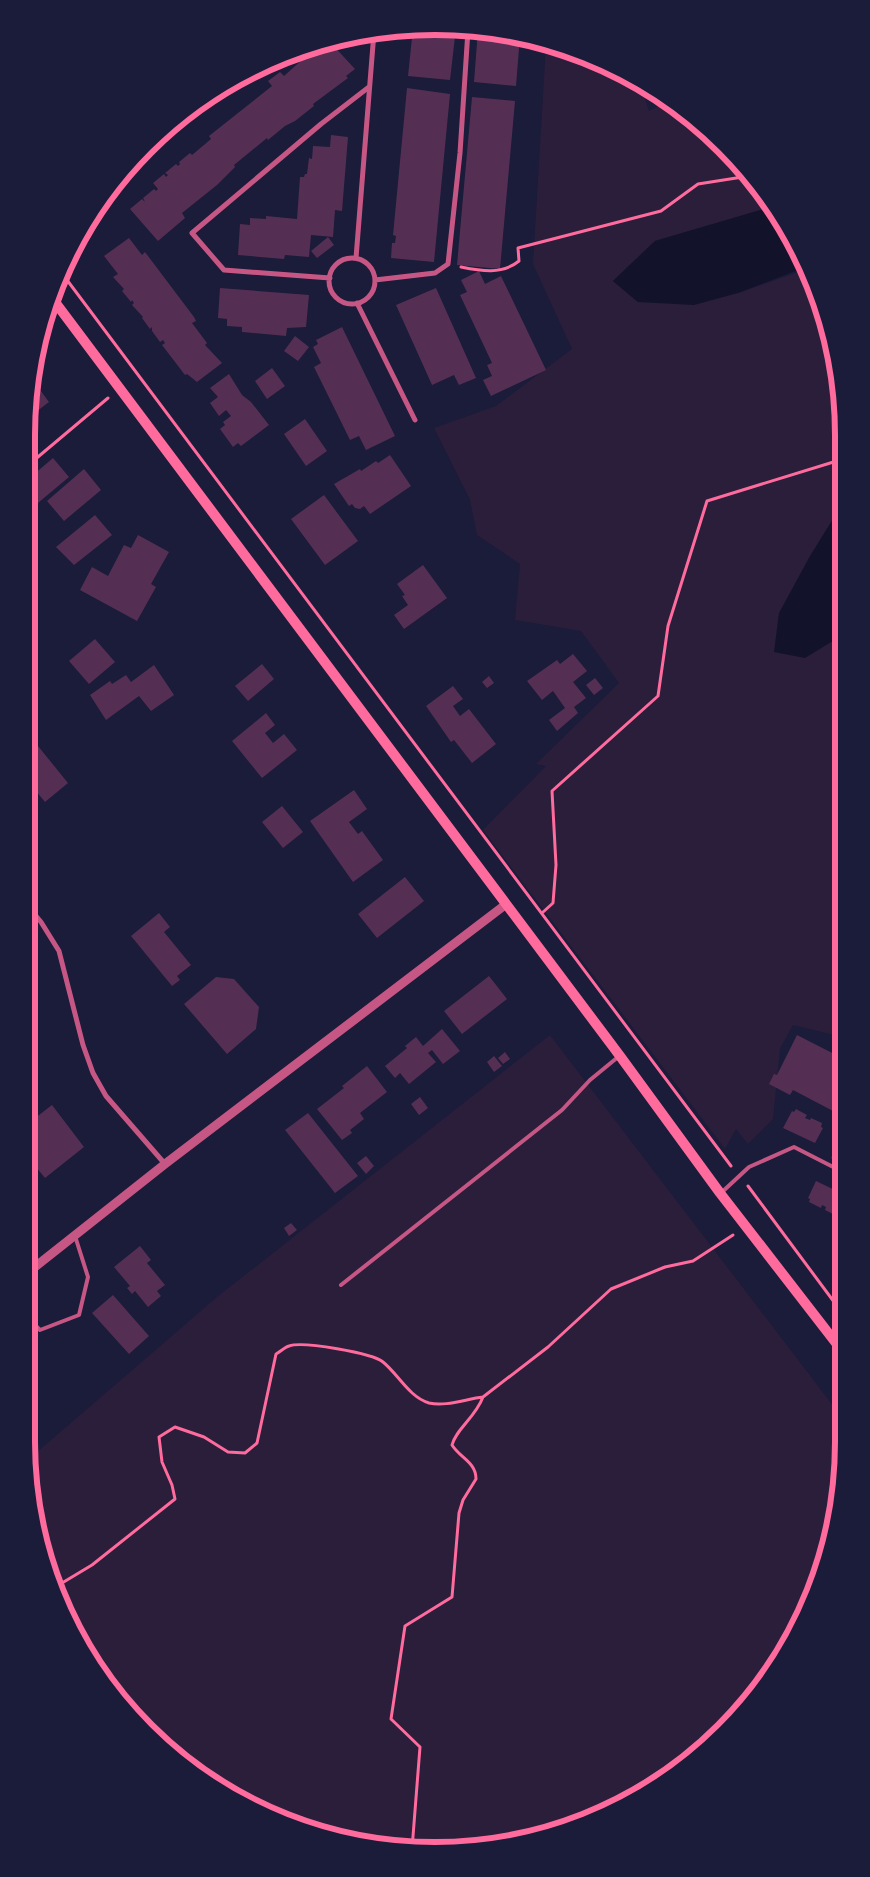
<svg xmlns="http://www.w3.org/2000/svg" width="870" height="1877" font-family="Barlow,sans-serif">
  <rect width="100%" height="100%" fill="#1b1b3a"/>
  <!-- green -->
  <path fill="#2a1e3b" d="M 546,44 L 591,57 L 641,86 L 649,111 L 668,101 L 684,111 L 759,186 L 772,209 L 767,208 L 655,241 L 613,281 L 638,302 L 738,293 L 807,269 L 813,278 L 840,381 L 842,1037 L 793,1025 L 780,1049 L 773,1119 L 748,1144 L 736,1129 L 725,1149 L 483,830 L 546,766 L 536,764 L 619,683 L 581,631 L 515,620 L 520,564 L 477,535 L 470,500 L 434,428 L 496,406 L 572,349 L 533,264 Z
    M 550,1035 L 844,1420 L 844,1442 L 836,1521 L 813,1598 L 742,1712 L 639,1796 L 514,1843 L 435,1851 L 356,1843 L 231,1796 L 128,1711 L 81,1646 L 48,1574 L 29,1459 L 217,1297 Z"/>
  <!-- water -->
  <path fill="#12122b" d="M 767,208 L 772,209 L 806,266 L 803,268 L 738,293 L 694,305 L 638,302 L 613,281 L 655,241 Z
    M 841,506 L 841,636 L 805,658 L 774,652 L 779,613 L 810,556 Z"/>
  <!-- building -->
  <path fill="#542f53" d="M 435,26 L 456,28 L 450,80 L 408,76 L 413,28 Z
    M 478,30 L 520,36 L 516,86 L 474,82 Z
    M 330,42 L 355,69 L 346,76 L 348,78 L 313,104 L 314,106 L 295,121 L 285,126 L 268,140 L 267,138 L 234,165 L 235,167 L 217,185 L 182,213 L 185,218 L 158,241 L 130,209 L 142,199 L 145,202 L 143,198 L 154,189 L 156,191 L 158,189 L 153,183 L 164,174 L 166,177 L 168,175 L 165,173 L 176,164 L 178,166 L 180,164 L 179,162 L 190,153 L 192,155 L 211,139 L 209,136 L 272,86 L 268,81 L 280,72 L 284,76 L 304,58 L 302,55 L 311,47 L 316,48 Z
    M 407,88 L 450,94 L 434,262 L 391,258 L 392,243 L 395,243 L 396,236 L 393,235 Z
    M 472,97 L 515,101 L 500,269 L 457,265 Z
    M 331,135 L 348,137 L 342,211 L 335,210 L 333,237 L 311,235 L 309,257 L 285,255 L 284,259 L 238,255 L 240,224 L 250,225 L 250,218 L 266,219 L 266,216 L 297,219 L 300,177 L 304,177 L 305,174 L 307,174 L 309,158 L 312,159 L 313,146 L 330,147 Z
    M 328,237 L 334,245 L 317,258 L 311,251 Z
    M 129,238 L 142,255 L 145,252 L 194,317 L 196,321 L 192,323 L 207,343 L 205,345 L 222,363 L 197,382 L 187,374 L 185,375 L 162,345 L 165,343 L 163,340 L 160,342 L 152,331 L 152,327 L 150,329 L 142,318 L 143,317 L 132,305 L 134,303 L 132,300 L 131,302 L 122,291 L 124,289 L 113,277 L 118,274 L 104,256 Z
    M 479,271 L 485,284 L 501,276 L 546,370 L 491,396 L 483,380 L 492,376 L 487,365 L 492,363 L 460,295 L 467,292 L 461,280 Z
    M 220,288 L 309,295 L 306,327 L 287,328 L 286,336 L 242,332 L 242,327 L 227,326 L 227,319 L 218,318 Z
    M 436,288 L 476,378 L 459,385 L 454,375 L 432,385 L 396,305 Z
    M 342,327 L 395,436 L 366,450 L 359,436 L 350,440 L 314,367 L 321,363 L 313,347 L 318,344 L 316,340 Z
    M 295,336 L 309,347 L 298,361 L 284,351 Z
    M 272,368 L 285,386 L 267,399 L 255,381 Z
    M 229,374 L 242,395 L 251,402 L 269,425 L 241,446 L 238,443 L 233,447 L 220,429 L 225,425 L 223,422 L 231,416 L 226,410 L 219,416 L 210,403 L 218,397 L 210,388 Z
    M 32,379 L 49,402 L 28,418 L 31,384 Z
    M 305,419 L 327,451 L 306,466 L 284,434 Z
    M 390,455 L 411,486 L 370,514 L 364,506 L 360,509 L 355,508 L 352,504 L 349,506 L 334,484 L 360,469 L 361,471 L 376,461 L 378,463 Z
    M 53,458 L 69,477 L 26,513 L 26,481 Z
    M 84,469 L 101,490 L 64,521 L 47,501 Z
    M 324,495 L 358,541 L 325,565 L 291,519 Z
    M 95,515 L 112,535 L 74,565 L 56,547 Z
    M 138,535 L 169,552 L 151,584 L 156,587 L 137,621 L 80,590 L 92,567 L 108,576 L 124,545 L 131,548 Z
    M 423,565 L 447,598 L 404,629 L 394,615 L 408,605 L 402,596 L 405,595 L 397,584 Z
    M 95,639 L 115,662 L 89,684 L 69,661 Z
    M 573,654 L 587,671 L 573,682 L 586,698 L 574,707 L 578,713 L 557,731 L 549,720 L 565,708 L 553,691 L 542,700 L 527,681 L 557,660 L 560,664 Z
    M 262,664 L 274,679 L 248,701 L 235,686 Z
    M 154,665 L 174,695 L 151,711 L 139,696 L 106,720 L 90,695 L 110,681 L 112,684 L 126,675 L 131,682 Z
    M 489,676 L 494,683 L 487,688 L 482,682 Z
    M 595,678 L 603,688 L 594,695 L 586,685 Z
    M 453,686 L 463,699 L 453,706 L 460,716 L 469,709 L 496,744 L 472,763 L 454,740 L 451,742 L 426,706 Z
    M 266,713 L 275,725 L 265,733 L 273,743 L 284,734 L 297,750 L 262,778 L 232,741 Z
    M 38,746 L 68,783 L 45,802 L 26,779 L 26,756 Z
    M 354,790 L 367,809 L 349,822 L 358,834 L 362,831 L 383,860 L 353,882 L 310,821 Z
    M 282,806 L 303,832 L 283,848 L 262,822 Z
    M 405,877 L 424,901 L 377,938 L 358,914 Z
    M 159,913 L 170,927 L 164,932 L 191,965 L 177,976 L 180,980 L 172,986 L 131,936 Z
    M 489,976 L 507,999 L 462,1034 L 444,1011 Z
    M 216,977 L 234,979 L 259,1007 L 256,1029 L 227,1054 L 184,1004 Z
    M 442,1029 L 460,1051 L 443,1064 L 432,1050 L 428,1053 L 436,1062 L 409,1084 L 400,1073 L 395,1078 L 385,1066 L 407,1048 L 405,1046 L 416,1037 L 423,1046 Z
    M 797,1035 L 842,1058 L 843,1124 L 832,1119 L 835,1112 L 793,1090 L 790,1095 L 769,1084 L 774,1074 L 777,1075 Z
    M 505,1052 L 510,1059 L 503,1064 L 498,1058 Z
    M 494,1056 L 502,1066 L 494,1072 L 487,1062 Z
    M 367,1066 L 387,1092 L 360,1113 L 364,1119 L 350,1130 L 352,1133 L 342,1140 L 317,1109 L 344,1088 L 342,1086 Z
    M 420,1097 L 428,1108 L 419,1115 L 411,1104 Z
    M 52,1105 L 84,1147 L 45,1178 L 26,1155 L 26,1125 Z
    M 796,1109 L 807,1115 L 805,1118 L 810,1120 L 811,1118 L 822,1123 L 821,1127 L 823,1128 L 815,1143 L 783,1128 L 792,1111 L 794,1112 Z
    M 308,1113 L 358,1176 L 335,1193 L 285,1130 Z
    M 840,1142 L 843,1143 L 843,1163 L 831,1158 Z
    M 366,1156 L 374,1166 L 366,1174 L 357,1163 Z
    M 816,1181 L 843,1194 L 843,1215 L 839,1213 L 837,1216 L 825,1210 L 826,1207 L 822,1205 L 821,1208 L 809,1202 L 810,1199 L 808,1198 Z
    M 26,1189 L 32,1196 L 26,1200 Z
    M 291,1223 L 297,1230 L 289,1236 L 284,1228 Z
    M 140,1246 L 151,1260 L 147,1263 L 165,1285 L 157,1291 L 161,1296 L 148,1307 L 135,1291 L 132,1294 L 127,1288 L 130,1286 L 114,1267 Z
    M 113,1295 L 149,1336 L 129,1354 L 92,1313 Z"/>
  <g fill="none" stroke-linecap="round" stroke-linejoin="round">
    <!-- path -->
    <path stroke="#ff6b9d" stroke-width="3" d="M 461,267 C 481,271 502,275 519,261 L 518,248 L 661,211 L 698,184 L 749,176
      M 61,272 L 731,1166
      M 26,467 L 108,398
      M 542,913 L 553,903 L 556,865 L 552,791 L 658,696 L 668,626 L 707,501 L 840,460
      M 748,1186 L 843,1314
      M 483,1397 L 548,1347 L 611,1289 L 665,1267 L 693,1261 L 733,1235
      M 53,1585 L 57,1586 L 92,1565 L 175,1499 L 172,1485 L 162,1462 L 159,1437 L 175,1427 L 204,1437 L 228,1452 L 245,1453 L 257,1443 L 276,1354 C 280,1352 285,1347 289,1346 C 303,1341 372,1353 383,1362 C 398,1374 409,1397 429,1403 C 445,1407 466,1399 483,1397 C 475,1418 456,1429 452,1445 C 460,1458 476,1462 476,1479 L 463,1500 L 459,1513 L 452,1597 L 405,1626 L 391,1719 L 420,1747 L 412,1849"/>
    <!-- service -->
    <path stroke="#c65784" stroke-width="4" d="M 721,1193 L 749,1167 L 794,1147 L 843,1172
      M 341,1285 L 562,1110 L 590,1080 L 618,1057
      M 26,1316 L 40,1330 L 79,1315 L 88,1277 L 75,1236"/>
    <!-- minor -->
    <path stroke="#c65784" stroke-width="5" d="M 128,168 L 231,83
      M 356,258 L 374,32
      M329 281a23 23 0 1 1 46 0a23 23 0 1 1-46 0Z
      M 330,278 L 224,270 L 192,233 L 321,124 L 369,87
      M 375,280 L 435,273 L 448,264 L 460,153 L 468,30
      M 357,303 L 415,420
      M 26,904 L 41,922 L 59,951 L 83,1045 L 93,1073 L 106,1096 L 165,1164"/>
    <!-- tertiary -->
    <path stroke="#c65784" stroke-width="9" d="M 26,1274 L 165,1164 L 505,905"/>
    <!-- secondary -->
    <path stroke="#ff6b9d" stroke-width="10" d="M 52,298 L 620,1056 L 720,1193 L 843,1352"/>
  </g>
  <!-- crop -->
  <path d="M0 0H870V1877H0ZM435 35H435A400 400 0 0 1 835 435V1442A400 400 0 0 1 435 1842H435A400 400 0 0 1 35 1442V435A400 400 0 0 1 435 35Z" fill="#1b1b3a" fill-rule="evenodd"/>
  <path fill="none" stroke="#ff6b9d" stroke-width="6" d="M435 35H435A400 400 0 0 1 835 435V1442A400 400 0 0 1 435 1842H435A400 400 0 0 1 35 1442V435A400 400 0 0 1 435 35Z"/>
</svg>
